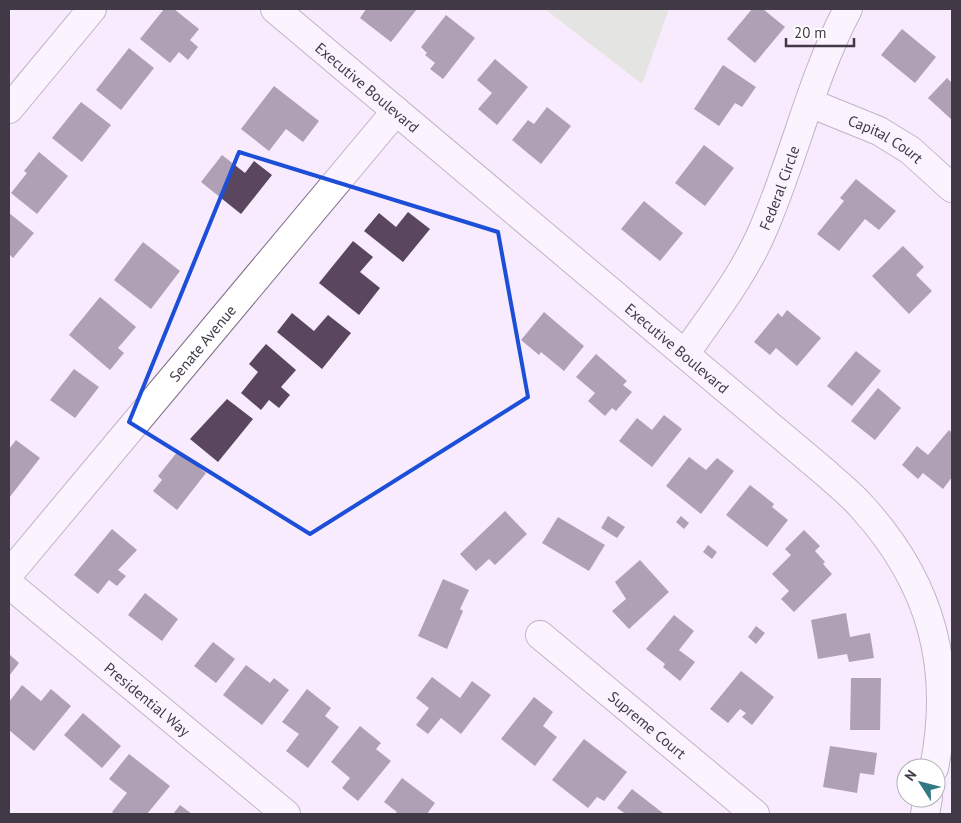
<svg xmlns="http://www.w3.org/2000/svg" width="961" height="823" font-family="'PT Sans',sans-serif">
  <rect width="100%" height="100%" fill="#f7ebfd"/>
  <!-- green -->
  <path fill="#cddec1" d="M 545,9 L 669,9 L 642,84 Z"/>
  <!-- building -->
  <path fill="#5a465f" d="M 164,9 L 174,9 L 199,29 L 190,40 L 198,47 L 188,60 L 179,52 L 170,63 L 140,39 Z
    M 366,9 L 417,9 L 391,42 L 360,18 Z
    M 752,9 L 763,9 L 785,27 L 755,63 L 727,39 Z
    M 446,15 L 475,38 L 443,79 L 430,69 L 435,63 L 425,55 L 427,53 L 421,47 Z
    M 902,29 L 936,57 L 915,83 L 881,55 Z
    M 129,48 L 154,68 L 121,110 L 96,90 Z
    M 495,59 L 528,87 L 497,125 L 478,109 L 492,93 L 477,80 Z
    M 723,65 L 756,87 L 742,107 L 735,103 L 719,126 L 694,109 Z
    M 947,78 L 952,83 L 952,120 L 928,98 Z
    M 274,86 L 319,121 L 303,142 L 286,129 L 269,151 L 241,129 Z
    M 81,102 L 111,125 L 82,162 L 52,138 Z
    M 547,107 L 571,126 L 541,164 L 512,140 L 528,120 L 534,124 Z
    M 704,145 L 734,168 L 705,206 L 675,183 Z
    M 39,152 L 68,176 L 37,214 L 11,193 L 27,173 L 24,171 Z
    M 222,155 L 245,173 L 254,161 L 272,175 L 241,214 L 201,182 Z
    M 856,179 L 896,211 L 879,230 L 865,219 L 839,251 L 817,234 L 844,201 L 840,198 Z
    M 644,201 L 683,233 L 660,261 L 621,229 Z
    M 408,212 L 430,229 L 403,262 L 364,231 L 379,213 L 396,227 Z
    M 9,213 L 34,233 L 13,258 L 9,254 Z
    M 353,241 L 373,257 L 360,272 L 380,288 L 359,315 L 319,283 Z
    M 143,242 L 180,271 L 151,309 L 114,280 Z
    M 903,246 L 924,267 L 916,275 L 932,291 L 909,314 L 872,276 Z
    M 100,297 L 136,327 L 118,348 L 124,353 L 110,370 L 69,335 Z
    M 787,310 L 821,338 L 797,366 L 776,348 L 770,355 L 754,342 L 778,313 L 782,317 Z
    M 544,312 L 584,346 L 564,371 L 541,352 L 539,355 L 521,340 Z
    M 292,313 L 314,331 L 328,315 L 351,333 L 322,369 L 277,332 Z
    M 266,344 L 296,370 L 281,387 L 290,395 L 279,408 L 269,400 L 261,410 L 241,393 L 258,372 L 249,364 Z
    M 856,351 L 881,371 L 852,406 L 827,386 Z
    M 596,354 L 627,381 L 623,385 L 632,392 L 616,411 L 612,408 L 605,416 L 588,401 L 595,393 L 576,377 Z
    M 74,369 L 99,387 L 75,418 L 50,400 Z
    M 878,388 L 901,408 L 875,440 L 851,421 Z
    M 227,399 L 253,419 L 218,462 L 190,439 Z
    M 664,415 L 682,429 L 652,467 L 619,441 L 637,418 L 652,430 Z
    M 949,430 L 952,433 L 952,477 L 943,489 L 923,473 L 918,479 L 902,465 L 917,446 L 928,455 Z
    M 16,440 L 40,458 L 9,498 L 9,449 Z
    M 178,451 L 206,473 L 177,510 L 153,491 L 162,480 L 158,476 Z
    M 689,457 L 706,470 L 717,458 L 734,471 L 701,514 L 666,486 Z
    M 750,485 L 774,504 L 772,507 L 788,520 L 767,547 L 726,515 Z
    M 505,511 L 527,534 L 495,565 L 489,559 L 476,571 L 460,554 Z
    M 608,516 L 625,527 L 617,538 L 601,528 Z
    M 681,516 L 689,523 L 684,529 L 676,522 Z
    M 558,517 L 605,545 L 589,571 L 542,543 Z
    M 112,529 L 137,550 L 118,570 L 126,576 L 117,586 L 109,580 L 98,594 L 74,575 Z
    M 804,530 L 820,546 L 815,551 L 825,562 L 823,564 L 832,574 L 794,612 L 781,599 L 789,591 L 772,574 L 791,555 L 785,549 Z
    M 708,545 L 717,552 L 712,559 L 703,552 Z
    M 640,560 L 669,592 L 629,629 L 612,611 L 626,599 L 615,582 Z
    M 443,579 L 469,590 L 460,609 L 463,611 L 447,649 L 418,636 Z
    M 145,593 L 178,619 L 162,641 L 128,615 Z
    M 846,613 L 850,637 L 870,633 L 874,658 L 849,662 L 847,654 L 818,659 L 811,620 Z
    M 674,615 L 694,631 L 679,650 L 695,662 L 680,681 L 663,667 L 665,664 L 646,649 Z
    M 756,626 L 765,633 L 756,644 L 748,637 Z
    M 213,642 L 235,659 L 216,683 L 194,666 Z
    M 9,654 L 19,663 L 9,676 Z
    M 246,665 L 270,683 L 274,678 L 289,690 L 262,725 L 223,695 Z
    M 741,671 L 774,697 L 752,725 L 742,717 L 746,713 L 740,709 L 728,723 L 710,709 Z
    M 432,677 L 460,698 L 472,681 L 491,695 L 461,734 L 441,718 L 428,734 L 416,725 L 429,708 L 416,698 Z
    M 851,678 L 881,678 L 880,730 L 850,730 Z
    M 22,685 L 41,701 L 51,689 L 71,706 L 34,751 L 9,730 L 9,702 Z
    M 307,689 L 331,708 L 325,716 L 339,727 L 308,768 L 286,751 L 299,734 L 282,722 Z
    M 534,697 L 553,712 L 543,726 L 557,737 L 535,766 L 501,739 Z
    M 83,713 L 121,746 L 102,768 L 64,735 Z
    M 360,726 L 381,743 L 376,749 L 391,761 L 358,801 L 342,788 L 350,778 L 331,762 Z
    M 584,739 L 627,772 L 604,801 L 597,797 L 588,808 L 552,780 Z
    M 830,746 L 877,753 L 874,775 L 860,773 L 857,793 L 823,787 Z
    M 129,754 L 170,786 L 147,814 L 115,814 L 112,812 L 127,793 L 109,779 Z
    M 402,778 L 435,803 L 427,814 L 395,814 L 397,812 L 384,802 Z
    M 632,789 L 664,814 L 626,814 L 617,808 Z
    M 180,805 L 192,814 L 173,814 Z"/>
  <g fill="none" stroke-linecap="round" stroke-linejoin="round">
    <!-- minor casing -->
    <g stroke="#806e88" stroke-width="30">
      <g id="minor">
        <path id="s1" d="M 275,9 L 827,474 C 839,485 853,496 863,508 C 932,584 954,669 934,768"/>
        <path id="s2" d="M 810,103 L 879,131 L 910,150 L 952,188"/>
        <path d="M 9,109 L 92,9"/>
        <path id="s3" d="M 685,354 C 712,315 743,276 762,232 C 794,159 811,79 848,9"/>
        <path id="s4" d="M 9,574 L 396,111"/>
        <path id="s5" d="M 9,584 L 286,814"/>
        <path id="s6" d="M 540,635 L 755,814"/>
        <path d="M 925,814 L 928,798"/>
      </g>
    </g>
    <!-- minor -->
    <use href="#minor" stroke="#fff" stroke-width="28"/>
  </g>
  <!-- marked area -->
  <path d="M0 0H961V823H0ZM 239,152 L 498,232 L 528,397 L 310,534 L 129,422 Z" fill="#f7ebfd" fill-opacity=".55" fill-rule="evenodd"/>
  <path fill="none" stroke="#1d4ed8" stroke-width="4" stroke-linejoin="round" d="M 239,152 L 498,232 L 528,397 L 310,534 L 129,422 Z"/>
  <g text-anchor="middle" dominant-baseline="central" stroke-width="5" stroke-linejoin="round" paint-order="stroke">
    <!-- street labels -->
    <g font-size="15" fill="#413945" stroke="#fff">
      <text stroke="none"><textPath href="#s1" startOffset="121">Executive Boulevard</textPath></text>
      <text stroke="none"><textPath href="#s2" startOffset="84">Capital Court</textPath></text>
      <text stroke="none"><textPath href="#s3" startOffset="192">Federal Circle</textPath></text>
      <text stroke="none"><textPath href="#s4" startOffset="301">Senate Avenue</textPath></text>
      <text stroke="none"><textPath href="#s1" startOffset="526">Executive Boulevard</textPath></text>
      <text stroke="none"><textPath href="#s5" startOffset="180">Presidential Way</textPath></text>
      <text stroke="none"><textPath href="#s6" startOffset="140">Supreme Court</textPath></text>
    </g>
  </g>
  <!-- border -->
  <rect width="961" height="823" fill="none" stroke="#413945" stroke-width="20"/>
  <!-- north arrow -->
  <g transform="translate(921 783) rotate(306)"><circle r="24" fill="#ffffff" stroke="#b3b0b5"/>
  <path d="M0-4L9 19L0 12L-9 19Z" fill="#307882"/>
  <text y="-8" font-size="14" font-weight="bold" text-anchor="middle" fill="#413945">N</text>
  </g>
  <!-- scale -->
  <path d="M786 38v8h68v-8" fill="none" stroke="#413945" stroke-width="2.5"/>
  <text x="794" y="38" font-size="15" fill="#413945" stroke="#ffffff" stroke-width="4" paint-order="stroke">20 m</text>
</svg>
